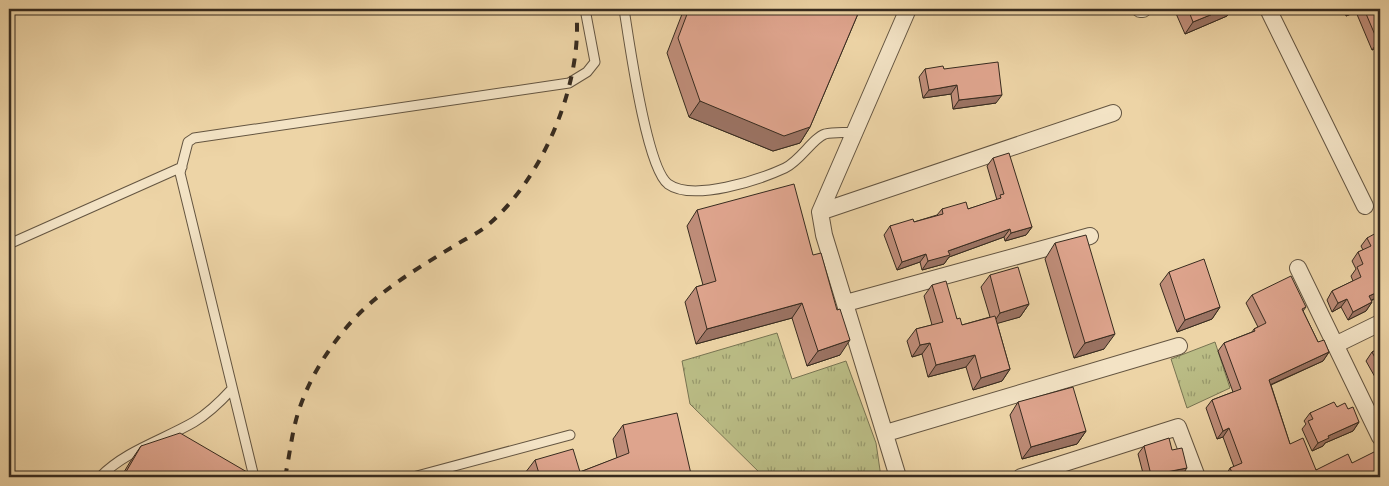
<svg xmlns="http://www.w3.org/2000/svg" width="1389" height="486" font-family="Alegreya,serif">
  <defs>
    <pattern id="grass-tufts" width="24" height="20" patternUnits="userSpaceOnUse" patternTransform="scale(1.25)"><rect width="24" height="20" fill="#babc85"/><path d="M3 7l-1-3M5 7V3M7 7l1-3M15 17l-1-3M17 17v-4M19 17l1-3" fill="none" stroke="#98996c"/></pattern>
  </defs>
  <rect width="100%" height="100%" fill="#edd4a6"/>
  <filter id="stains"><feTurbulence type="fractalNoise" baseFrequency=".004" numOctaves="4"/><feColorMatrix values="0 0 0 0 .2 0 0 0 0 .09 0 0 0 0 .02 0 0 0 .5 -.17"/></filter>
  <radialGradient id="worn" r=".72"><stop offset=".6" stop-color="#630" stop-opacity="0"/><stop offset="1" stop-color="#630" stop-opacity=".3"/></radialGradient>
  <!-- grass -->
  <path fill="url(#grass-tufts)" stroke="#787452" d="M 777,333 L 792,379 L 846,361 L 876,443 L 881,477 L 764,477 L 690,404 L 682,361 Z
    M 1215,342 L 1230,388 L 1187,408 L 1171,359 Z"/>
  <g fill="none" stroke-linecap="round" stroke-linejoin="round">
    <!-- service casing -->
    <g stroke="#645541" stroke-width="11">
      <path id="service" d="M 624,9 C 629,40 646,167 668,184 C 693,202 759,180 785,168 C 800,161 813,138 825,134 C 834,132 845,133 855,132
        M 9,244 L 182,167
        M 100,477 C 125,451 163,440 194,422 C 209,413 221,401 232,389
        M 254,477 L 180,173 L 188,142 L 194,138 L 569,83 L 587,72 L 595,62 L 585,9
        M 413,477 L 570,435"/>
    </g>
    <!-- minor casing -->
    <g stroke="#645541" stroke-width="18">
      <path id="minor" d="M 1140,9 L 1143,9
        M 1268,9 L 1365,206
        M 820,212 L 1113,113
        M 1298,268 L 1380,437
        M 846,303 L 1090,236
        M 1335,345 L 1380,323
        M 886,433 L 1179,346
        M 898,477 L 824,235 L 820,212 L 908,9
        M 1021,477 L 1178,427 L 1197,477"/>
    </g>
    <!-- service -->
    <use href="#service" stroke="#f3e3c5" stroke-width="9"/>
    <!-- minor -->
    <use href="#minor" stroke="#f3e3c5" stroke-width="16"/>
    <!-- rail -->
    <path stroke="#372b1f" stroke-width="4" stroke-dasharray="9 9" stroke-linecap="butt" d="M 285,477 C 290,454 292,429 300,407 C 310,378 326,352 346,328 C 375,293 415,270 454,246 C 465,239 479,233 489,224 C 544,177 584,80 576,9"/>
  </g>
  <!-- wall -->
  <path fill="#bf8d79" stroke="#372b1f" d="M 684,9 L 860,9 L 810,127 L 800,143 L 773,151 L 689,117 L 667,53 Z
    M 1174,9 L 1232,9 L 1227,16 L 1185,34 Z
    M 1343,9 L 1380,9 L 1380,46 L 1372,50 L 1356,12 L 1346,16 Z
    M 925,69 L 944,69 L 996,103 L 953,109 L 951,94 L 923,98 L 919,77 Z
    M 993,158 L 1032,227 L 1026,235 L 1005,241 L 1004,237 L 949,257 L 944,264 L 922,270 L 920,262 L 897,270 L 884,235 L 890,226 L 914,222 L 937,215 L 942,209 L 968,209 L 997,200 L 987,166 Z
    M 697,210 L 813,255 L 840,355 L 807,366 L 792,318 L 696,344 L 685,302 L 696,287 L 703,285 L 687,226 Z
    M 1380,237 L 1380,296 L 1371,301 L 1372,302 L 1366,311 L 1348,320 L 1341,307 L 1332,312 L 1327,300 L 1332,291 L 1353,281 L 1351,276 L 1356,269 L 1352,261 L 1358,252 L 1363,250 L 1361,246 L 1367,238 Z
    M 1055,243 L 1104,349 L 1074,358 L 1045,259 Z
    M 1169,272 L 1220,307 L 1212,319 L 1177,332 L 1160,284 Z
    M 990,275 L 1029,304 L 1020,317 L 997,323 L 1010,369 L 1002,381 L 973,390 L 966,367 L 928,377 L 922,354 L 912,357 L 907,341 L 916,329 L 932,325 L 924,296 L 932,285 L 962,325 L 990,317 L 981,287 Z
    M 1252,295 L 1306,307 L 1303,311 L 1318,342 L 1329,352 L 1323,361 L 1271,385 L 1290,444 L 1316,470 L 1352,463 L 1380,477 L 1225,477 L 1230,468 L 1234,467 L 1223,437 L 1217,439 L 1206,408 L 1212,400 L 1233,392 L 1218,351 L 1224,343 L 1252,332 L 1254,329 L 1258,327 L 1246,303 Z
    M 1380,348 L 1380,386 L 1366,361 L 1372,352 Z
    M 1018,402 L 1086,431 L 1077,444 L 1022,459 L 1010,415 Z
    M 1337,407 L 1348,409 L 1359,422 L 1353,431 L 1325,443 L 1323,446 L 1312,451 L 1302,429 L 1306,424 L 1304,421 L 1310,413 Z
    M 623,425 L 691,474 L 689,477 L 526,477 L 525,473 L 535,460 L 580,472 L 617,458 L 613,439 Z
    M 141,446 L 243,477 L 121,477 L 130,462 Z
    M 1144,446 L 1172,450 L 1181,476 L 1175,477 L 1144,477 L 1138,454 Z"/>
  <!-- shaded-wall -->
  <path fill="#9b7363" stroke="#372b1f" d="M 1225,9 L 1232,9 L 1227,16 L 1185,34 L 1193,22 Z
    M 1351,9 L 1358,9 L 1356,12 L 1346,16 Z
    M 1380,40 L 1380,46 L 1372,50 L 1378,42 Z
    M 957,85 L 951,94 L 923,98 L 929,90 Z
    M 1002,95 L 996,103 L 953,109 L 959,100 Z
    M 700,101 L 810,127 L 800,143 L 773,151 L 689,117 Z
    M 1032,227 L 1026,235 L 1005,241 L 1011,233 Z
    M 1010,229 L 1004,237 L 949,257 L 944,264 L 922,270 L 928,261 L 948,251 Z
    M 926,254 L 920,262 L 897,270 L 902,262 Z
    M 1380,291 L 1380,296 L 1363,304 L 1369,296 Z
    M 1347,299 L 1341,307 L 1332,312 L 1338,303 Z
    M 1372,302 L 1366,311 L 1348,320 L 1353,312 Z
    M 802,303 L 792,318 L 696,344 L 707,329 Z
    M 1029,304 L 1020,317 L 992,325 L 1000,313 Z
    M 1220,307 L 1212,319 L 1177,332 L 1185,320 Z
    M 1115,334 L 1104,349 L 1074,358 L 1085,343 Z
    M 850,340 L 840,355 L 807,366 L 818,351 Z
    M 930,343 L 922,354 L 912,357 L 920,345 Z
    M 1329,352 L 1323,361 L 1263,388 L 1269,380 Z
    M 975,355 L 966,367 L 928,377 L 936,365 Z
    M 1010,369 L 1002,381 L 973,390 L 981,378 Z
    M 1359,422 L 1353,431 L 1325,443 L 1323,446 L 1312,451 L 1318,443 L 1328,436 Z
    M 1229,428 L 1223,437 L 1217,439 L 1223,431 Z
    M 1086,431 L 1077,444 L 1022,459 L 1031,447 Z
    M 1187,468 L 1181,476 L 1175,477 L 1149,477 L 1151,475 Z
    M 691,474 L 689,477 L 677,477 Z"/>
  <!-- building -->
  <path fill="#dea48d" stroke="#372b1f" d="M 689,9 L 860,9 L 810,127 L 784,136 L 700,101 L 678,38 Z
    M 1188,9 L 1225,9 L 1193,22 Z
    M 1364,9 L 1380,9 L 1380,40 L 1378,42 Z
    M 998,62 L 1002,95 L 959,100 L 957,85 L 929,90 L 925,69 L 943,66 L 944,69 Z
    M 1009,153 L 1032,227 L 1011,233 L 1010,229 L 948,251 L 950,255 L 928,261 L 926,254 L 902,262 L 890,226 L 913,219 L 914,222 L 943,214 L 942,209 L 966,202 L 968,209 L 1001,198 L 1000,195 L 1004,194 L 993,158 Z
    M 794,184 L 813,255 L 821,253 L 837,310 L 840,309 L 850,340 L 818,351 L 802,303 L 707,329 L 696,287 L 716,281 L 697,210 Z
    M 1378,232 L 1380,237 L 1380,291 L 1369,296 L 1372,302 L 1353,312 L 1347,299 L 1338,303 L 1332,291 L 1361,277 L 1357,267 L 1363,264 L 1358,252 L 1371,246 L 1367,238 Z
    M 1086,235 L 1115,334 L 1085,343 L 1055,243 Z
    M 1204,259 L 1220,307 L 1185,320 L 1169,272 Z
    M 1018,267 L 1029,304 L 1000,313 L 990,275 Z
    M 1291,276 L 1306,307 L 1302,309 L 1318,342 L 1324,340 L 1329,352 L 1269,380 L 1290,444 L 1303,438 L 1316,470 L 1348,454 L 1352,463 L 1376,451 L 1380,459 L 1380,474 L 1374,477 L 1234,477 L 1230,468 L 1242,463 L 1229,428 L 1223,431 L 1212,400 L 1241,389 L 1224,343 L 1255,331 L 1254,329 L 1266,323 L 1252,295 Z
    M 946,281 L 957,319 L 960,318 L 962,325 L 995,316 L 1010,369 L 981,378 L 975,355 L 936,365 L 930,343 L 920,345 L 916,329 L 943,322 L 932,285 Z
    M 1380,348 L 1380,367 L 1372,352 Z
    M 1073,387 L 1086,431 L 1031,447 L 1018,402 Z
    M 1334,402 L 1337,407 L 1345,403 L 1348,409 L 1353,407 L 1359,422 L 1328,436 L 1329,438 L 1318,443 L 1308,421 L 1313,419 L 1310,413 Z
    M 677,413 L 691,474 L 677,477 L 540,477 L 535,460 L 573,449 L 580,472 L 629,453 L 623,425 Z
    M 180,433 L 247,472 L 243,477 L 123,477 L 141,446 Z
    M 1169,438 L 1172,450 L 1182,448 L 1187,468 L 1151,475 L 1144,446 Z"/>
  <!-- margin -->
  <rect width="1389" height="486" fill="none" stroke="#edd4a6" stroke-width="30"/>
  <rect x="10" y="10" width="1369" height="466" fill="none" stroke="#372b1f" stroke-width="2.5"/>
  <rect x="15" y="15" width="1359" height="456" fill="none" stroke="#372b1f"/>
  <rect width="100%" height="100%" filter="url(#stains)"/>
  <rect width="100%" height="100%" fill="url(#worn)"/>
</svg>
